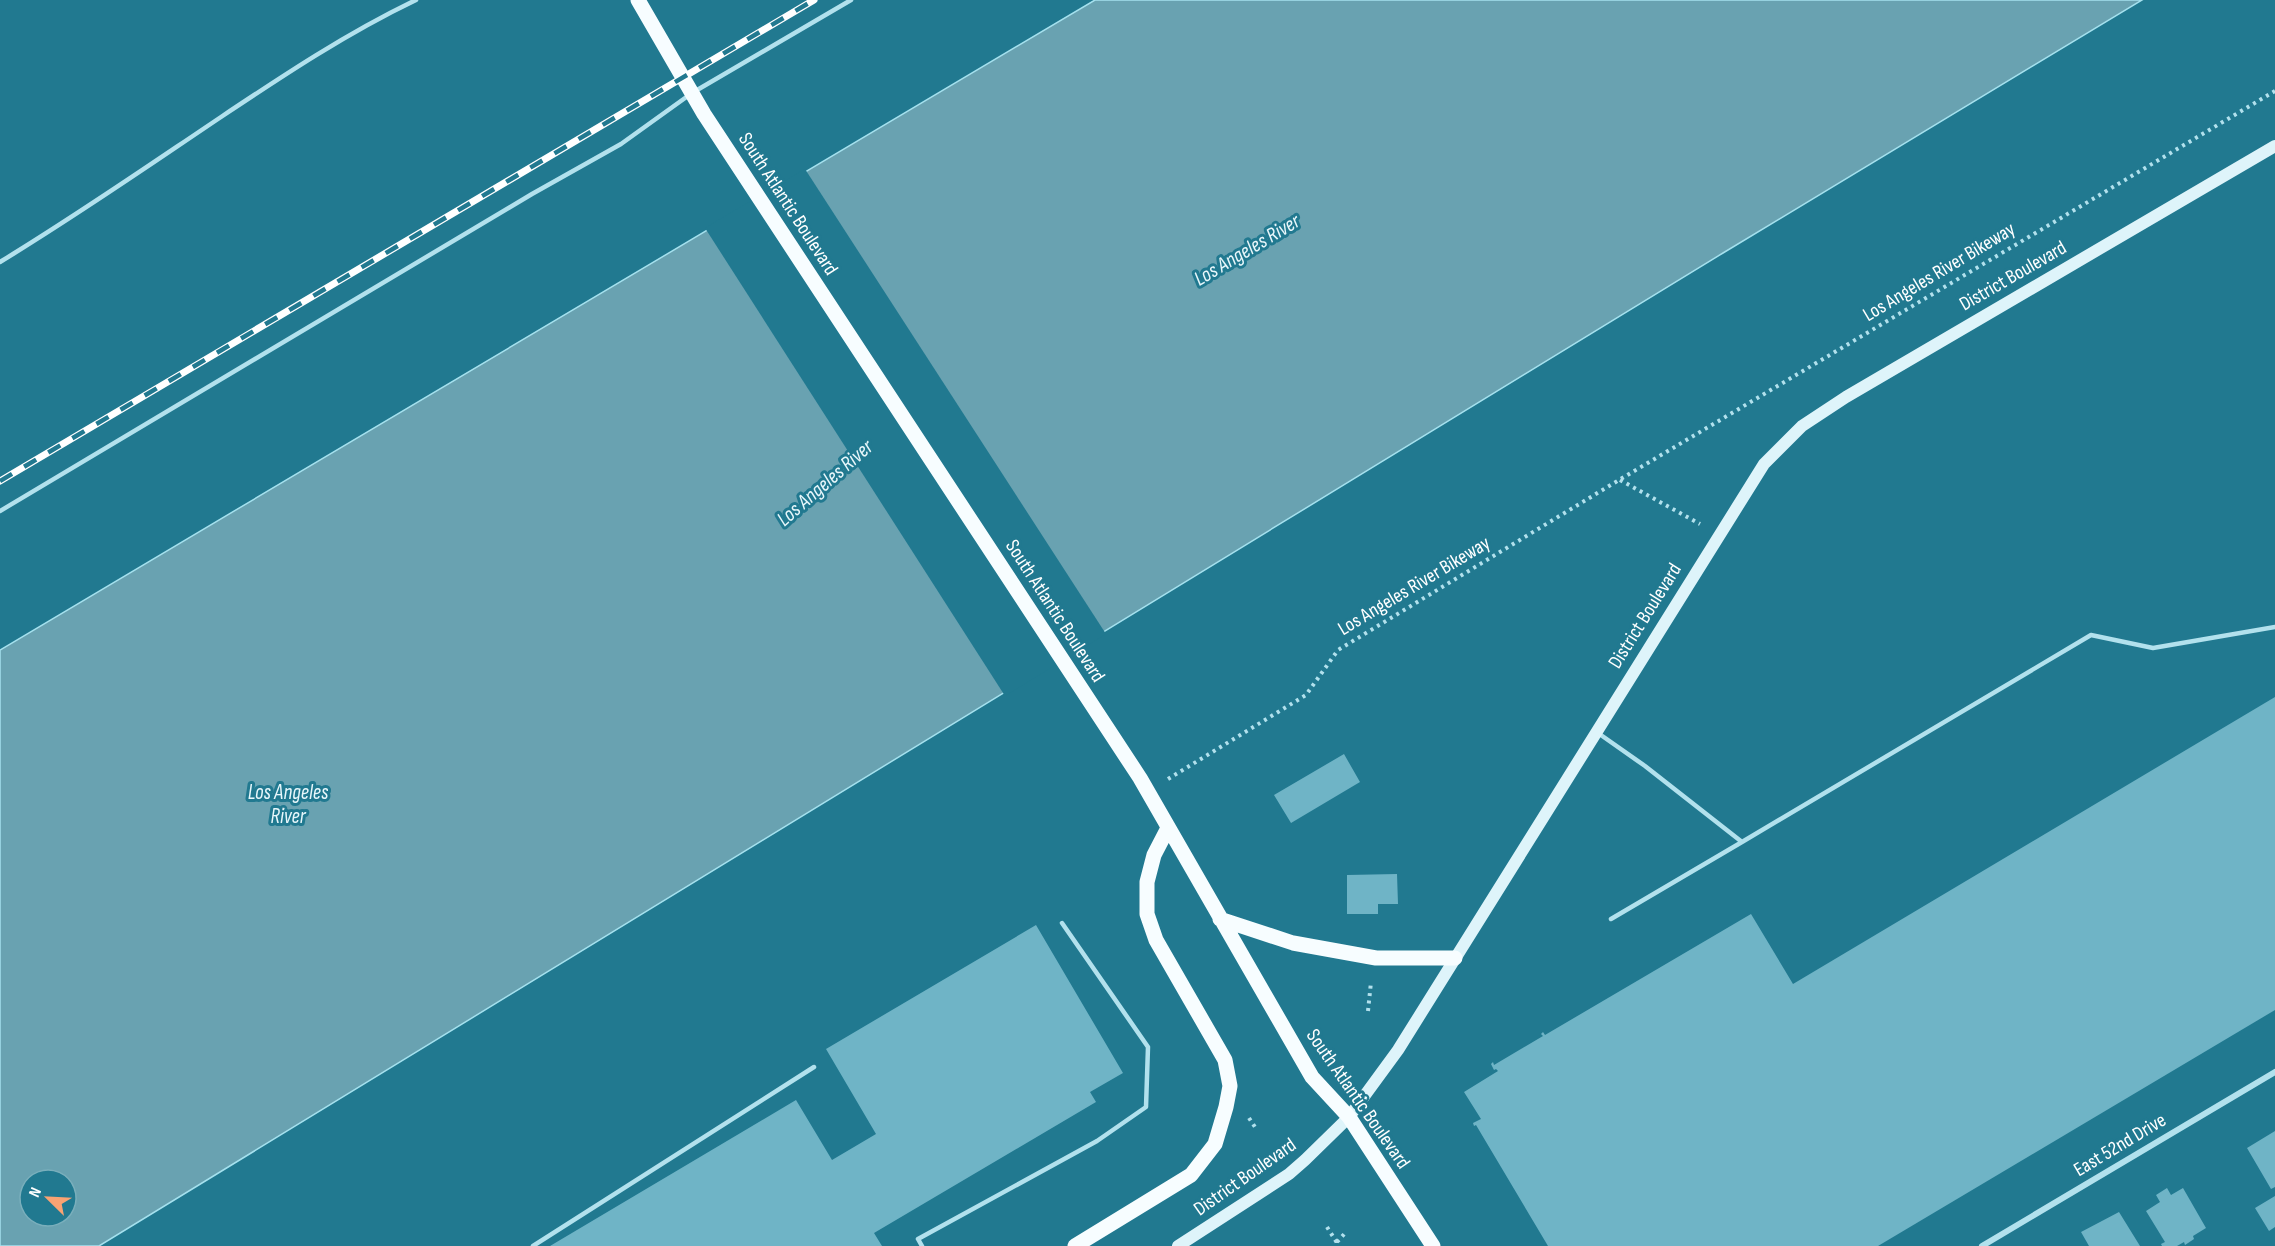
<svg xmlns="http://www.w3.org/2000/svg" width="2275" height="1246" font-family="'Sofia Sans Condensed',sans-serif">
  <rect width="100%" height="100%" fill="#217990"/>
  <!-- water -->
  <path fill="#69a2b1" stroke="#a5e1ee" stroke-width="1.5" fill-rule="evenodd" d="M 1095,0 L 2142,0 L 1723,253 L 99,1246 L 0,1246 L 0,650 ZM 30,1180 L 66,1180 L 66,1216 L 30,1216 Z"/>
  <!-- pier -->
  <path fill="#217990" d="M 805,169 L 1106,634 L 1005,696 L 705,228 Z"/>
  <!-- building -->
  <path fill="#6fb4c6" d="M 2275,697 L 2275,1010 L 1878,1246 L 1548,1246 L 1476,1125 L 1474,1126 L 1473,1123 L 1481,1119 L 1464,1092 L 1498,1071 L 1496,1069 L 1494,1070 L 1491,1064 L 1493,1062 L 1494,1065 L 1543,1036 L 1541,1034 L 1543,1032 L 1545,1035 L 1751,914 L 1793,984 Z
    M 1344,754 L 1360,782 L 1291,823 L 1274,795 Z
    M 1397,874 L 1398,904 L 1378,904 L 1378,914 L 1347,914 L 1347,875 Z
    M 1036,925 L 1123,1073 L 1090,1092 L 1096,1102 L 874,1233 L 882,1246 L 550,1246 L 796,1100 L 832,1160 L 876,1134 L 826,1049 Z
    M 2275,1131 L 2275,1187 L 2271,1189 L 2247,1148 Z
    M 2167,1188 L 2171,1195 L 2183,1188 L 2206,1228 L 2193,1236 L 2194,1239 L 2185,1245 L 2184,1242 L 2177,1246 L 2162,1246 L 2161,1244 L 2165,1242 L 2146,1211 L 2160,1202 L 2156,1195 Z
    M 2275,1196 L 2275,1227 L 2269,1231 L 2255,1208 Z
    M 2119,1212 L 2140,1246 L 2089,1246 L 2081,1232 Z"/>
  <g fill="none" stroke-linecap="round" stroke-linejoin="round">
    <!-- path -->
    <path stroke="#b2e1ed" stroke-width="4" stroke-dasharray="3 4.5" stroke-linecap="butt" d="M 1620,480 L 1700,524
      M 1168,779 L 1306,695 L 1338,650 L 1619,480 L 2275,91
      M 1368,1011 L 1371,982
      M 1249,1118 L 1257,1130
      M 1327,1227 L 1339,1246
      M 1337,1242 L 1347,1231"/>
    <!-- lane -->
    <path stroke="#b2e1ed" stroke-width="4.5" d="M 0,262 C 76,216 148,166 221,117 C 284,75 347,33 416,0
      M 0,511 L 532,194 L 621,144 L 692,93 L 851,0
      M 1598,733 L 1645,766 L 1742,842 L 2091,635 L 2153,648 L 2275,627
      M 1611,919 L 1742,842
      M 533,1246 L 814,1067
      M 922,1246 L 918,1239 L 1097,1141 L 1146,1107 L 1148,1047 L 1062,923"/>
    <!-- street -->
    <path stroke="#b2e1ed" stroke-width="6" d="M 1982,1246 L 2275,1072"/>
    <!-- secondary -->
    <path stroke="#def4fa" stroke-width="12" d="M 1178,1246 L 1289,1174 L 1305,1160 L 1349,1117 L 1398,1050 L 1764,464 L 1802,426 L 1846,397 L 2275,146"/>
    <!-- primary -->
    <path stroke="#f7fdff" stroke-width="15" d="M 638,0 L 704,114 L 1140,778 L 1312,1077 L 1349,1117 L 1433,1246
      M 1220,919 L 1293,943 L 1376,958 L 1455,958
      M 1075,1246 L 1191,1175 L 1215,1144 L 1226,1107 L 1230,1086 L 1225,1060 L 1156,940 L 1147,914 L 1147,882 L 1154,855 L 1168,828"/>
    <!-- rail casing -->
    <g stroke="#fff" stroke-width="7">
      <path id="rail" d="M 0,481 L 814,0"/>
    </g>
    <!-- rail -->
    <use href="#rail" stroke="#217990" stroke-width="4.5" stroke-dasharray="14" stroke-linecap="butt"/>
  </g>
  <g text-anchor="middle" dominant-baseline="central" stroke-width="6" stroke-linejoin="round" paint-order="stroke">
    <!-- street labels -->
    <g font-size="20" fill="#fff" stroke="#217990">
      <text transform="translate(788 204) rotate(57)">South Atlantic Boulevard</text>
      <text transform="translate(1939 272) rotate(-31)">Los Angeles River Bikeway</text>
      <text transform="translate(2013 276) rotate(-30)">District Boulevard</text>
      <text transform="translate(1414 586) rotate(-31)">Los Angeles River Bikeway</text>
      <text transform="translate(1055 611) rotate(57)">South Atlantic Boulevard</text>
      <text transform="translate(1645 616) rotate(-58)">District Boulevard</text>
      <text transform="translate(1358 1099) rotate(55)">South Atlantic Boulevard</text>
      <text transform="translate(2120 1145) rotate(-31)">East 52nd Drive</text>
      <text transform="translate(1245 1177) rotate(-35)">District Boulevard</text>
    </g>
    <!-- water labels -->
    <g font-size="21" font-style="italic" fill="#e8f7fb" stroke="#217990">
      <text transform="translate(1247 250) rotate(-31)">Los Angeles River</text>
      <text transform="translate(825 483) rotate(-41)">Los Angeles River</text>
      <text x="288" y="792">Los Angeles<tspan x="288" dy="24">River</tspan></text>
    </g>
  </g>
  <!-- north arrow -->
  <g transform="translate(48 1198) rotate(294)"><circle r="28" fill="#217990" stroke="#7aafbc" stroke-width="1.5"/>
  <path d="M0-4.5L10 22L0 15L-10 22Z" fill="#f9a373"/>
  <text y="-9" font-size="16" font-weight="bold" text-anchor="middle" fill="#ffffff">N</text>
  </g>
</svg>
